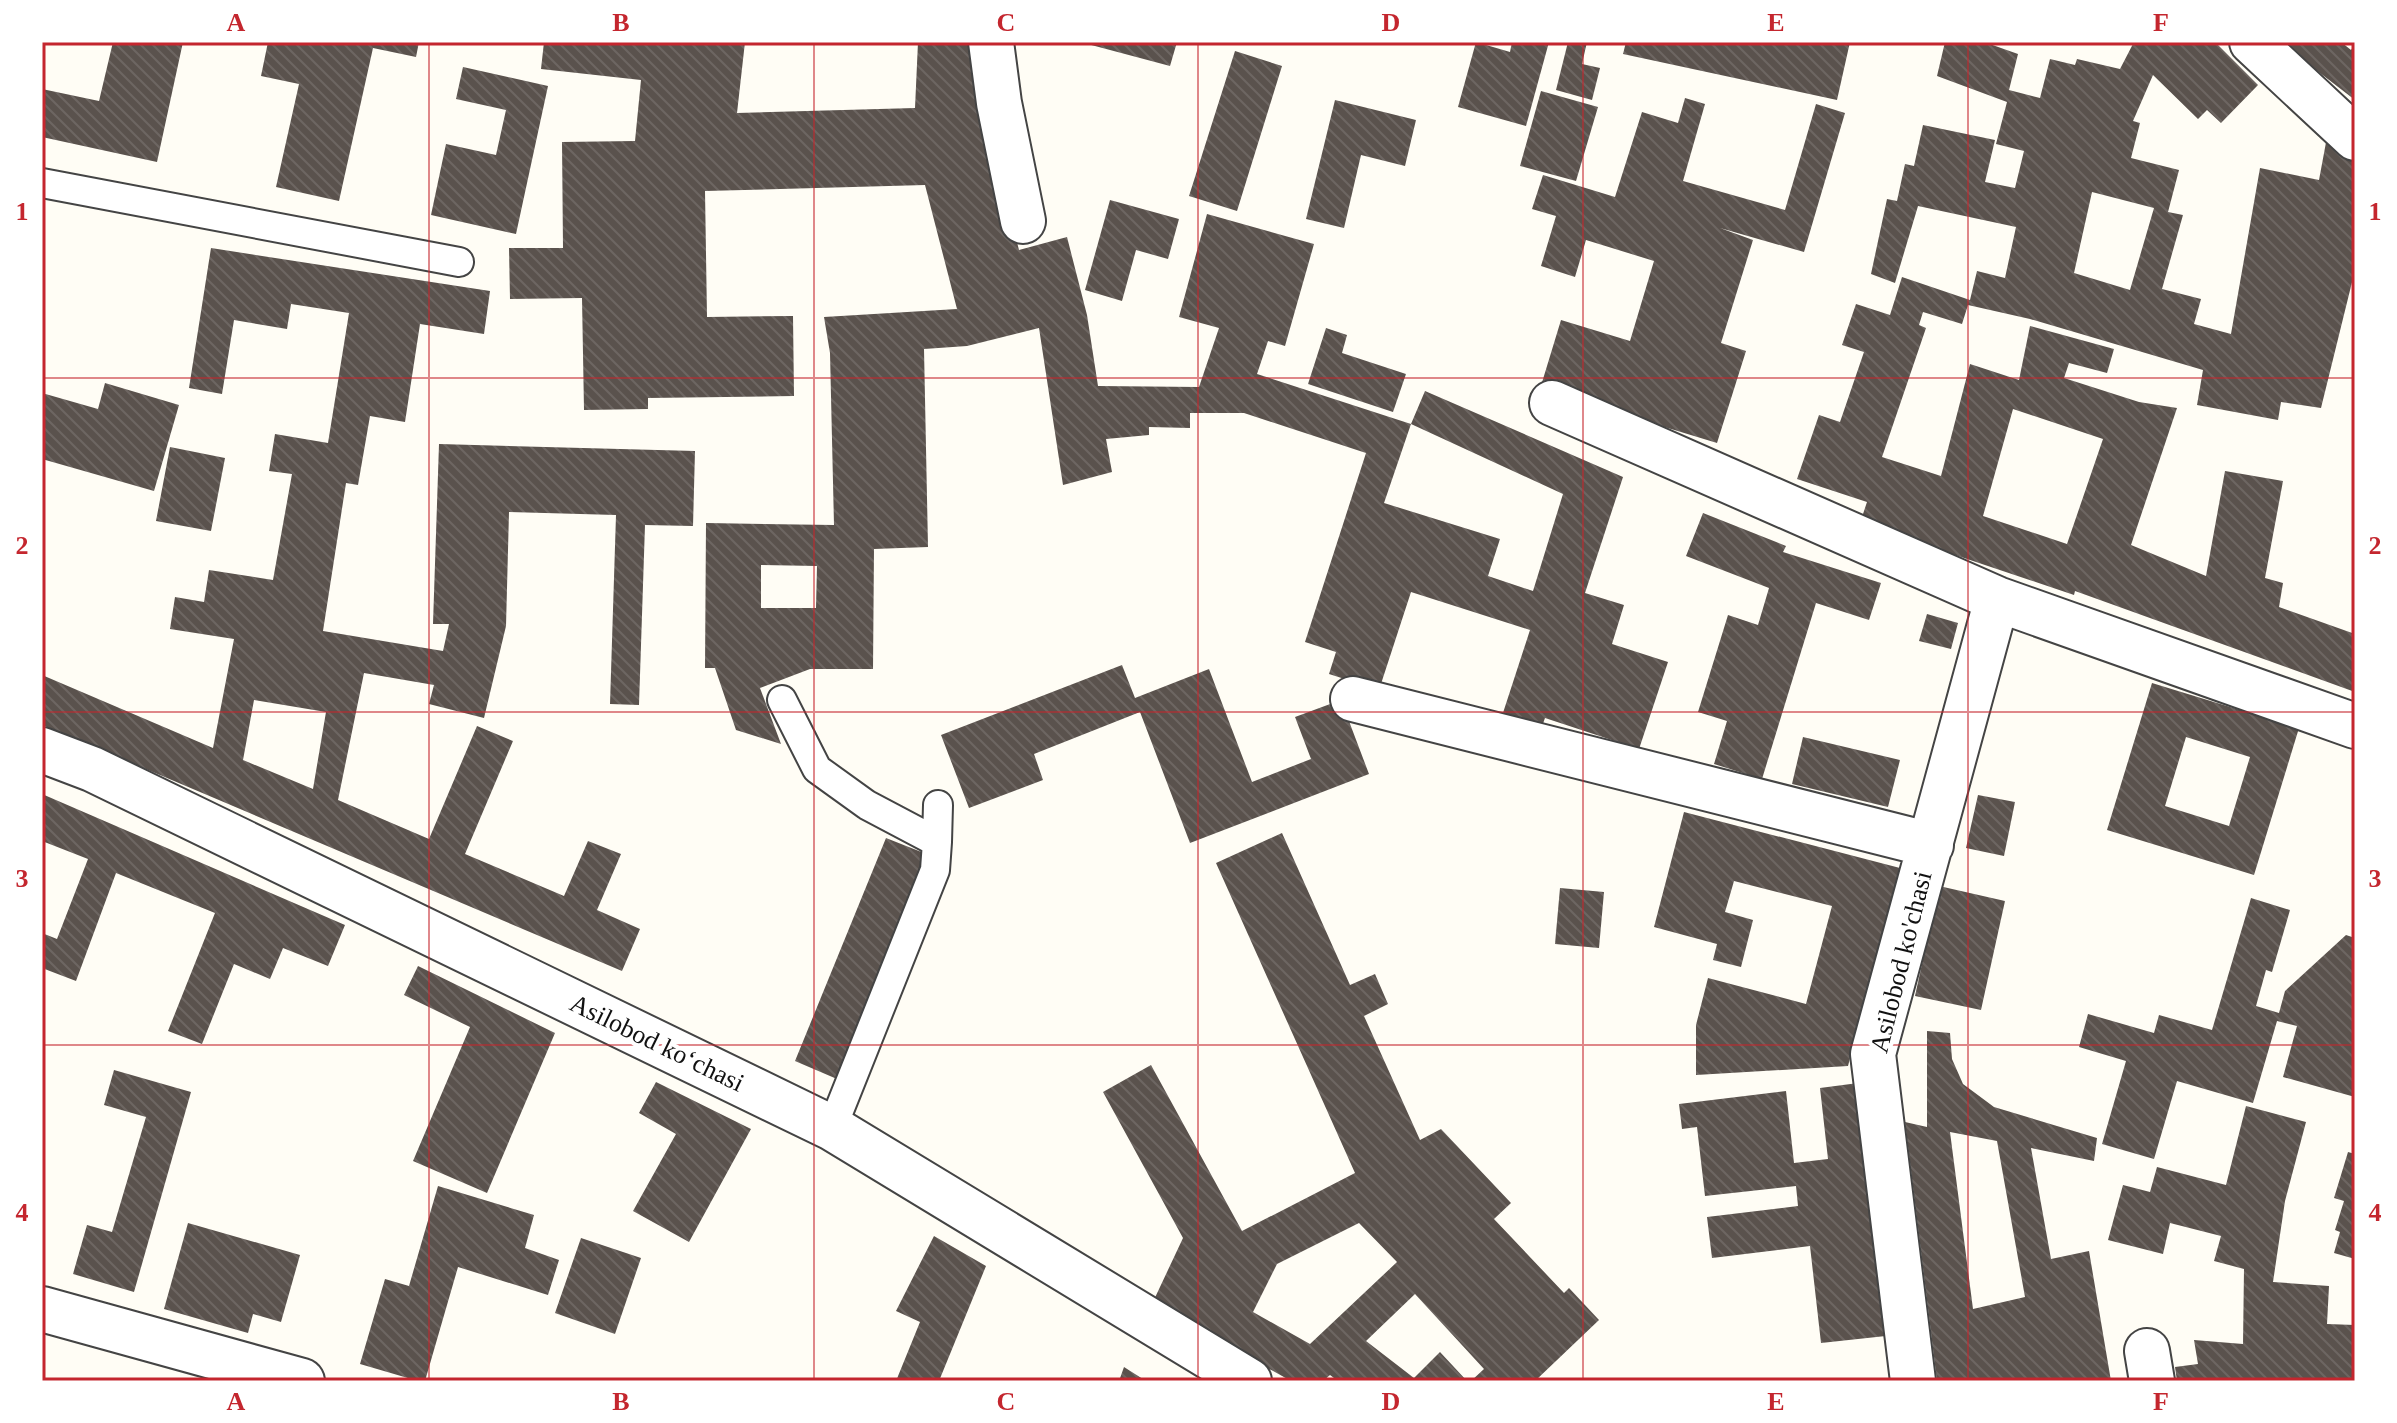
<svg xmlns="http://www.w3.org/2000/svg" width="2397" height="1423" font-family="Georgia,serif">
  <defs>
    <pattern id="building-back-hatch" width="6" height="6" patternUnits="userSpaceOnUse" patternTransform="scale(2)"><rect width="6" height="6" fill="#5a524d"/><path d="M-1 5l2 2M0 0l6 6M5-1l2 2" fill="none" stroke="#6d6662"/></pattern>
  </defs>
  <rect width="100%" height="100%" fill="#fffdf5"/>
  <!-- building -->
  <path fill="url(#building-back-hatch)" fill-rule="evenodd" d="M 113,42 L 183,42 L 157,162 L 42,137 L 42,89 L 99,101 Z
    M 268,42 L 419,42 L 416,57 L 373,48 L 339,201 L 276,187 L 299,84 L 261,76 Z
    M 544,42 L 745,42 L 737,113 L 915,108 L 918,42 L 985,42 L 982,105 L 1019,250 L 1067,237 L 1087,315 L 1098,386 L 1199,387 L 1219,328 L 1179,317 L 1207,214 L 1314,244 L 1285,346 L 1268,341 L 1257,374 L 1411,424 L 1425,391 L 1623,477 L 1585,593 L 1624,605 L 1612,644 L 1668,662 L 1639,749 L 1545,718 L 1540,732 L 1501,719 L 1530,630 L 1411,592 L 1379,690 L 1329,674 L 1336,652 L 1305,642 L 1366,453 L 1244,413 L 1190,413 L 1190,428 L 1149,427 L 1149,435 L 1106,439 L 1112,472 L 1063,485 L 1039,328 L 967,346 L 924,349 L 928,547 L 874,549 L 873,669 L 810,669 L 760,688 L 781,744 L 736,730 L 715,668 L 705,668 L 706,523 L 834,525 L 830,353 L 824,317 L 957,309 L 925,185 L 705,191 L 707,317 L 793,316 L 794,396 L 648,398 L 648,409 L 584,410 L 582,298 L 510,299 L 509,248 L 563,248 L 562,142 L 635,141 L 641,80 L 541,69 ZM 1411,424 L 1563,494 L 1533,591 L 1488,576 L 1500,539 L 1384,503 ZM 761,565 L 817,566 L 816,608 L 761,608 Z
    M 1080,42 L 1177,42 L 1170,66 Z
    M 1476,42 L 1510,52 L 1512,42 L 1549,42 L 1526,126 L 1458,107 Z
    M 1568,42 L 1587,42 L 1582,64 L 1600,68 L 1592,100 L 1556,90 Z
    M 1626,42 L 1850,42 L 1837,100 L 1623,54 Z
    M 1945,42 L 1984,42 L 2018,54 L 2009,90 L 2040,98 L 2050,59 L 2075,65 L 2077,59 L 2120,69 L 2134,42 L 2215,42 L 2258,85 L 2221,123 L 2207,110 L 2198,119 L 2153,75 L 2133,121 L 2140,123 L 2131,158 L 2179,170 L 2168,212 L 2183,215 L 2162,289 L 2201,299 L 2194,324 L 2231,334 L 2260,168 L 2319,180 L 2327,137 L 2355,147 L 2355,270 L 2321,408 L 2281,402 L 2278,420 L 2197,405 L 2203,370 L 2030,319 L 1968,305 L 1962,324 L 1923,312 L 1919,325 L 1926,328 L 1882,457 L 1941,476 L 1970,364 L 2019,380 L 2030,326 L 2114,349 L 2107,373 L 2069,363 L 2064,378 L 2139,402 L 2177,408 L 2131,545 L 2206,576 L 2225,471 L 2283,481 L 2265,578 L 2283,583 L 2279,607 L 2355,634 L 2355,692 L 2075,591 L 2074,595 L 1860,523 L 1867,502 L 1797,479 L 1819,415 L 1840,422 L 1864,352 L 1842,345 L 1856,304 L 1890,315 L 1902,277 L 1970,300 L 1977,271 L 2005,278 L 2016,227 L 1918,206 L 1895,283 L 1871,274 L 1887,199 L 1897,201 L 1905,164 L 1914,166 L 1923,125 L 1995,140 L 1985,182 L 2015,188 L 2024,151 L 1996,144 L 2007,102 L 1937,76 ZM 2092,192 L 2154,208 L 2130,290 L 2074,273 ZM 2013,409 L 2103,439 L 2067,544 L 1983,516 Z
    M 2280,42 L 2341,42 L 2351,50 L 2355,44 L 2355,100 Z
    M 1235,51 L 1282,66 L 1237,211 L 1189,196 Z
    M 463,67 L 548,86 L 516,234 L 431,215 L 446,144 L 496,155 L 506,110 L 456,99 Z
    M 1541,91 L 1598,107 L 1576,181 L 1520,166 Z
    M 1685,98 L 1705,104 L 1683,181 L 1785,210 L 1816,104 L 1845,113 L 1804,252 L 1720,228 L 1753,240 L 1721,343 L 1746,351 L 1717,443 L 1540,389 L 1561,320 L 1630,341 L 1654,261 L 1586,240 L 1575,277 L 1541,266 L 1556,216 L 1532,209 L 1543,175 L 1615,197 L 1642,112 L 1678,123 Z
    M 1335,100 L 1416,120 L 1405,166 L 1361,155 L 1344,228 L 1306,219 Z
    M 1110,200 L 1179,219 L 1168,259 L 1136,250 L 1122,301 L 1085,290 Z
    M 211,248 L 490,291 L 484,334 L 420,324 L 405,422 L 370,416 L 358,485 L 346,483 L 323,631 L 443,651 L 449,624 L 433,624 L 439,444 L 695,451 L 693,526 L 645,525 L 639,705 L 610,704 L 616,515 L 509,512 L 506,626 L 484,718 L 429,704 L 434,685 L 364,673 L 338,800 L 429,839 L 477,726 L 513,741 L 465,854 L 564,896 L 588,841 L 621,854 L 597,910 L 640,929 L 622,971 L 42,725 L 42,675 L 213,748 L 234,639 L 170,629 L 175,597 L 204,602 L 209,570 L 273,580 L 292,474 L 269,471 L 275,434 L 328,443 L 349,313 L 291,304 L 287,329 L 234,320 L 222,394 L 189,388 ZM 254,700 L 326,712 L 313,789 L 243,760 Z
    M 1326,328 L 1347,335 L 1342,353 L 1406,374 L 1393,412 L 1308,384 Z
    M 105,383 L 179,405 L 154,491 L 42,459 L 42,393 L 98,409 Z
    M 170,447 L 225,458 L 211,531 L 156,521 Z
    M 1703,513 L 1786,546 L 1783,552 L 1881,583 L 1869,620 L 1816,603 L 1762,779 L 1714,764 L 1727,721 L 1698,712 L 1728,615 L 1758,625 L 1769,588 L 1686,556 Z
    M 1927,614 L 1958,623 L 1951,649 L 1919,641 Z
    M 1122,665 L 1135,698 L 1209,669 L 1252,782 L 1311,759 L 1295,717 L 1341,700 L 1369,774 L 1190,843 L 1140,712 L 1034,754 L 1043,780 L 969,808 L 941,735 Z
    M 2152,683 L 2299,728 L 2254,875 L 2107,830 ZM 2186,737 L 2250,757 L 2229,826 L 2165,806 Z
    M 1803,737 L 1900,760 L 1888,807 L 1792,784 Z
    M 42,794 L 345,925 L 328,966 L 283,948 L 270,979 L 234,964 L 202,1044 L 168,1031 L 215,913 L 116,873 L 76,981 L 42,968 L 42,933 L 57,939 L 88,859 L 42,841 Z
    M 1978,795 L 2015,802 L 2004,856 L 1966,848 Z
    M 1684,812 L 1900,868 L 1848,1066 L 1696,1075 L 1696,1025 L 1708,978 L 1806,1004 L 1832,906 L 1734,881 L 1725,912 L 1753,920 L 1741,967 L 1713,960 L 1717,944 L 1654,927 Z
    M 1282,833 L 1350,985 L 1375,974 L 1388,1004 L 1364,1016 L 1420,1140 L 1441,1129 L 1511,1203 L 1494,1219 L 1564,1293 L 1569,1288 L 1599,1320 L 1535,1381 L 1471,1381 L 1484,1369 L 1415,1294 L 1366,1341 L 1414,1378 L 1440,1352 L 1467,1381 L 1338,1381 L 1330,1375 L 1323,1381 L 1291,1381 L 1152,1304 L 1183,1238 L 1103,1092 L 1151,1065 L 1242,1231 L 1355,1173 L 1216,863 ZM 1359,1223 L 1397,1262 L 1310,1344 L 1253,1312 L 1277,1264 Z
    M 886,838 L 929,855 L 837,1079 L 795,1061 Z
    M 1939,886 L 2005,901 L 1981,1010 L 1915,996 Z
    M 1560,888 L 1604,892 L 1599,948 L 1555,944 Z
    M 2251,898 L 2290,910 L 2272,972 L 2266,970 L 2256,1006 L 2279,1013 L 2285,991 L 2346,935 L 2355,938 L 2355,1097 L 2283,1077 L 2297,1026 L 2277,1021 L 2253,1103 L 2177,1081 L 2154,1159 L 2102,1144 L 2126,1061 L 2079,1047 L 2088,1014 L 2154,1033 L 2159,1015 L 2212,1030 Z
    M 418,966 L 555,1033 L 487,1193 L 413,1161 L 470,1027 L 404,995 Z
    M 1927,1031 L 1950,1033 L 1952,1059 L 1963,1084 L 1994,1107 L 2097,1138 L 2094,1161 L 2031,1148 L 2051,1259 L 2089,1251 L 2111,1381 L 1937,1381 L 1905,1122 L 1927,1127 ZM 1950,1132 L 1997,1141 L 2025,1297 L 1973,1309 Z
    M 114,1070 L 191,1092 L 134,1292 L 73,1274 L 87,1225 L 112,1232 L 146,1117 L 104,1105 Z
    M 656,1082 L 751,1129 L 689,1242 L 633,1211 L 676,1134 L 639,1113 Z
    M 1866,1082 L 1895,1335 L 1821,1343 L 1810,1246 L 1712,1258 L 1707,1217 L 1798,1206 L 1796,1186 L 1705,1196 L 1697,1127 L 1682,1129 L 1679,1104 L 1786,1091 L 1794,1163 L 1828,1159 L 1820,1088 Z
    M 2246,1106 L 2306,1122 L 2285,1201 L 2273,1282 L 2329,1286 L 2327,1324 L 2355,1325 L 2355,1381 L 2177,1381 L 2175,1367 L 2198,1364 L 2194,1340 L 2243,1344 L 2244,1269 L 2214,1261 L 2221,1236 L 2170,1223 L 2163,1254 L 2108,1240 L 2123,1185 L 2150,1192 L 2157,1167 L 2226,1185 Z
    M 2348,1152 L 2355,1154 L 2355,1259 L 2334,1253 L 2340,1232 L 2335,1230 L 2344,1201 L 2334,1198 Z
    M 438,1186 L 534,1215 L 525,1248 L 559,1260 L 548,1295 L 458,1267 L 425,1381 L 418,1381 L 360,1364 L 385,1279 L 409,1286 Z
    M 188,1223 L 300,1255 L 281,1322 L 253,1314 L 248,1333 L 164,1309 Z
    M 934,1236 L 986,1266 L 939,1381 L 896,1381 L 920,1322 L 896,1311 Z
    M 581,1238 L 641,1258 L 615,1334 L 555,1313 Z
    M 1124,1367 L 1146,1381 L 1119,1381 Z"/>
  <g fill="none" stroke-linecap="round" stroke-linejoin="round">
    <!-- service casing -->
    <g stroke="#444" stroke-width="32">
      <path id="service" d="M 42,183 L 459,262
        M 782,700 L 817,769 L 867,805 L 937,842 L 935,870 L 832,1128
        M 937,842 L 938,805"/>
    </g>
    <!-- minor casing -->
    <g stroke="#444" stroke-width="48">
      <path id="minor" d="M 991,42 L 999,103 L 1023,221
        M 2252,42 L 2355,138
        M 1552,403 L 1997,599 L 2355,726
        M 1353,699 L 1931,845
        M 42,750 L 92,769 L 832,1128 L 1249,1381
        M 42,1309 L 302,1381
        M 2147,1351 L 2152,1381
        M 1913,1381 L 1873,1054 L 1997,599"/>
    </g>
    <!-- service -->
    <use href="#service" stroke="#fff" stroke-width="28"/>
    <!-- minor -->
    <use href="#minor" stroke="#fff" stroke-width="44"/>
  </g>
  <!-- grid -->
  <path fill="none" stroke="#c4262e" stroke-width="2" stroke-opacity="0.55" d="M 429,42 L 429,1381M 814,42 L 814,1381M 1198,42 L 1198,1381M 1583,42 L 1583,1381M 1968,42 L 1968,1381M 42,378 L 2355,378M 42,712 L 2355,712M 42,1045 L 2355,1045"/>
  <g text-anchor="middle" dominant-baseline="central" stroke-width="8" stroke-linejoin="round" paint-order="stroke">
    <!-- street labels -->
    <g font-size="26" fill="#111" stroke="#fff">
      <text transform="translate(1901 962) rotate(-76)">Asilobod ko'chasi</text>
      <text transform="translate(657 1043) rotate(26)">Asilobod koʻchasi</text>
    </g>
  </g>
  <!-- border -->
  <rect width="2397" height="1423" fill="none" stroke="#ffffff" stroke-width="88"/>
  <rect x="44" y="44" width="2309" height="1335" fill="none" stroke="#c4262e" stroke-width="3"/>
  <g font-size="26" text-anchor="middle" font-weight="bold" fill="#c4262e">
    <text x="236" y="31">A</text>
    <text x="621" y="31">B</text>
    <text x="1006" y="31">C</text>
    <text x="1391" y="31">D</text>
    <text x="1776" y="31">E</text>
    <text x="2161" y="31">F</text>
    <text x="22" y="220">1</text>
    <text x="2375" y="220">1</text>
    <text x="22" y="554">2</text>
    <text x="2375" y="554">2</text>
    <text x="22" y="887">3</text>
    <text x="2375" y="887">3</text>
    <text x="22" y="1221">4</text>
    <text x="2375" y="1221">4</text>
    <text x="236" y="1410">A</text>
    <text x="621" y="1410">B</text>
    <text x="1006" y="1410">C</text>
    <text x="1391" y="1410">D</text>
    <text x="1776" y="1410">E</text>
    <text x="2161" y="1410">F</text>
  </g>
</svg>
